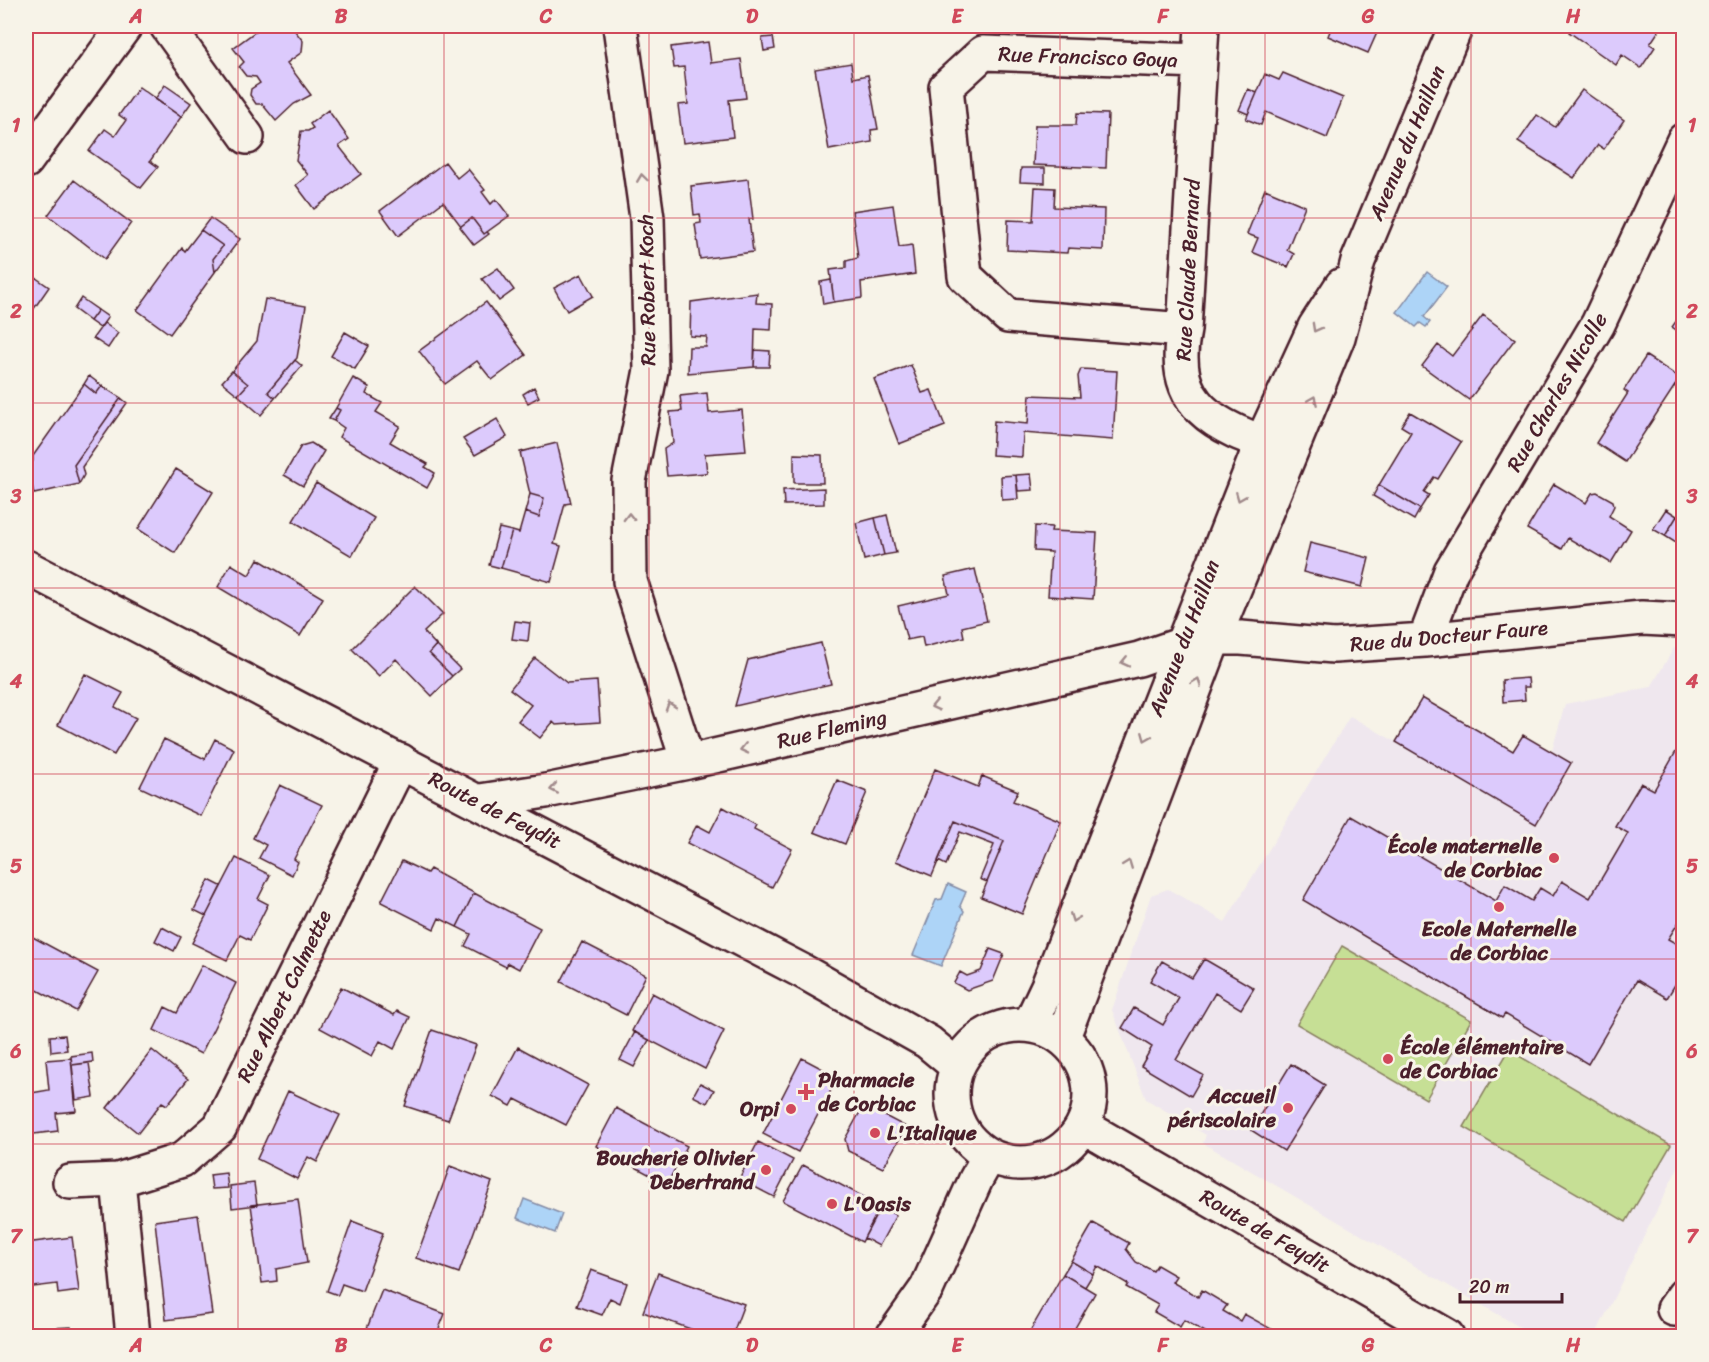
<svg xmlns="http://www.w3.org/2000/svg" width="1709" height="1362" font-family="Sriracha,sans-serif">
  <rect width="100%" height="100%" fill="#f7f3e8"/>
  <filter id="ink" filterUnits="userSpaceOnUse"><feTurbulence type="fractalNoise" baseFrequency=".0167" numOctaves="2"/><feDisplacementMap in="SourceGraphic" scale="12" xChannelSelector="R" yChannelSelector="G"/><feConvolveMatrix kernelMatrix="1 2 1 2 8 2 1 2 1" color-interpolation-filters="sRGB"/></filter>
  <g filter="url(#ink)">
    <!-- built -->
    <path fill="#efe7ee" d="M 1674,648 L 1683,649 L 1683,1157 L 1595,1336 L 1535,1336 L 1203,1143 L 1206,1135 L 1146,1099 L 1112,1010 L 1151,895 L 1168,889 L 1225,922 L 1350,716 L 1396,742 L 1422,698 L 1512,751 L 1523,735 L 1552,751 L 1565,704 L 1651,687 Z"/>
    <!-- green -->
    <path fill="#c6df95" stroke="#887f60" stroke-width="1.5" d="M 1342,946 L 1471,1020 L 1426,1099 L 1297,1024 Z
      M 1509,1050 L 1671,1145 L 1626,1222 L 1464,1127 Z"/>
    <!-- water -->
    <path fill="#add4f7" stroke="#858ca5" stroke-width="1.5" d="M 1427,272 L 1447,287 L 1424,317 L 1430,322 L 1426,327 L 1420,323 L 1416,327 L 1397,312 Z
      M 948,884 L 966,892 L 960,906 L 964,911 L 941,966 L 913,955 L 936,900 L 942,899 Z
      M 524,1199 L 562,1214 L 555,1233 L 517,1218 Z"/>
    <!-- building -->
    <path fill="#dccafc" stroke="#4a1f2b" stroke-width="1.5" d="M 263,26 L 302,26 L 295,31 L 303,41 L 302,52 L 287,63 L 311,95 L 294,104 L 276,121 L 262,104 L 256,104 L 250,95 L 251,89 L 260,83 L 256,77 L 246,76 L 239,67 L 244,62 L 233,48 Z
      M 756,26 L 775,26 L 775,31 L 757,33 Z
      M 1332,26 L 1380,26 L 1368,53 L 1328,36 Z
      M 1574,26 L 1586,26 L 1594,31 L 1598,26 L 1662,26 L 1650,44 L 1655,47 L 1641,68 L 1622,55 L 1616,65 L 1569,32 Z
      M 773,37 L 775,49 L 764,51 L 762,38 Z
      M 708,42 L 711,63 L 741,59 L 746,98 L 729,100 L 733,137 L 683,143 L 678,105 L 688,104 L 684,67 L 674,68 L 671,47 Z
      M 851,63 L 853,78 L 868,75 L 878,129 L 871,130 L 872,142 L 829,150 L 815,69 Z
      M 1283,73 L 1343,98 L 1327,138 L 1266,112 L 1261,125 L 1246,119 L 1265,74 L 1279,80 Z
      M 165,85 L 191,103 L 181,117 L 155,99 Z
      M 139,87 L 181,117 L 150,161 L 158,167 L 141,188 L 89,151 L 105,129 L 115,136 L 126,120 L 119,115 Z
      M 1248,89 L 1257,93 L 1248,114 L 1239,110 Z
      M 1582,90 L 1624,120 L 1604,149 L 1598,145 L 1574,178 L 1518,142 L 1537,115 L 1555,127 Z
      M 328,110 L 349,139 L 339,146 L 361,174 L 314,209 L 296,185 L 308,175 L 296,160 L 301,131 L 308,131 L 313,128 L 310,124 Z
      M 1077,113 L 1108,114 L 1106,168 L 1033,165 L 1035,125 L 1076,125 Z
      M 445,162 L 457,178 L 468,169 L 485,190 L 482,192 L 491,204 L 496,199 L 509,216 L 484,234 L 472,218 L 461,226 L 443,202 L 398,236 L 380,211 Z
      M 1021,168 L 1045,168 L 1045,183 L 1020,182 Z
      M 748,179 L 753,219 L 749,219 L 753,252 L 700,259 L 695,224 L 701,223 L 700,214 L 694,215 L 691,186 Z
      M 74,180 L 131,223 L 105,259 L 48,215 Z
      M 1035,187 L 1055,188 L 1054,207 L 1104,209 L 1103,250 L 1068,248 L 1067,253 L 1007,250 L 1008,220 L 1033,221 Z
      M 1265,189 L 1305,206 L 1287,250 L 1294,254 L 1288,267 L 1252,252 L 1258,238 L 1247,234 Z
      M 893,205 L 899,247 L 912,245 L 915,274 L 861,282 L 862,298 L 834,302 L 830,270 L 846,268 L 846,261 L 858,258 L 852,211 Z
      M 210,218 L 240,239 L 215,272 L 213,259 L 223,246 L 201,230 Z
      M 472,218 L 484,234 L 487,232 L 489,234 L 474,245 L 460,227 Z
      M 201,230 L 223,246 L 213,259 L 215,272 L 170,334 L 137,310 L 182,248 L 185,251 Z
      M 498,268 L 514,290 L 499,301 L 482,279 Z
      M 26,271 L 49,287 L 26,320 Z
      M 581,274 L 593,296 L 567,311 L 554,288 Z
      M 831,280 L 834,302 L 823,304 L 820,282 Z
      M 757,293 L 756,303 L 772,304 L 771,330 L 755,329 L 754,367 L 688,373 L 689,347 L 706,347 L 707,337 L 690,336 L 691,302 Z
      M 81,298 L 98,310 L 90,321 L 74,309 Z
      M 265,299 L 306,306 L 297,358 L 268,392 L 275,398 L 261,415 L 238,395 L 248,384 L 232,371 L 257,341 Z
      M 486,302 L 526,355 L 492,380 L 477,361 L 445,384 L 419,351 Z
      M 98,310 L 108,317 L 100,328 L 90,321 Z
      M 1684,310 L 1684,335 L 1672,327 Z
      M 1483,315 L 1515,339 L 1469,400 L 1422,366 L 1438,345 L 1452,356 Z
      M 104,323 L 118,333 L 108,348 L 93,338 Z
      M 345,332 L 369,346 L 355,369 L 331,356 Z
      M 755,350 L 770,351 L 769,367 L 754,367 Z
      M 1646,356 L 1680,378 L 1625,462 L 1596,443 L 1628,393 L 1624,390 Z
      M 295,360 L 302,366 L 275,398 L 268,392 Z
      M 911,365 L 922,393 L 931,390 L 945,426 L 899,444 L 874,379 Z
      M 1081,369 L 1117,371 L 1113,440 L 1023,433 L 1022,457 L 992,455 L 994,421 L 1028,424 L 1030,395 L 1080,397 L 1078,376 Z
      M 232,371 L 248,384 L 238,395 L 222,382 Z
      M 89,376 L 102,386 L 96,394 L 84,384 Z
      M 353,378 L 369,387 L 366,394 L 382,403 L 376,412 L 400,426 L 390,442 L 428,464 L 425,467 L 435,473 L 427,488 L 339,437 L 344,428 L 334,421 L 340,410 L 336,408 Z
      M 84,384 L 96,394 L 102,386 L 121,398 L 74,465 L 79,484 L 34,494 L 27,463 L 33,461 L 33,456 Z
      M 534,387 L 539,397 L 528,403 L 523,394 Z
      M 707,393 L 709,413 L 742,410 L 746,451 L 705,454 L 707,473 L 667,476 L 664,449 L 673,443 L 670,412 L 682,411 L 680,396 Z
      M 121,398 L 127,403 L 82,467 L 84,475 L 79,484 L 74,465 Z
      M 336,408 L 340,410 L 334,421 L 329,419 Z
      M 1410,412 L 1461,442 L 1438,479 L 1434,477 L 1424,492 L 1429,495 L 1420,509 L 1379,485 L 1411,432 L 1401,426 Z
      M 497,419 L 507,437 L 475,455 L 463,439 Z
      M 311,443 L 324,451 L 303,486 L 284,475 L 301,446 Z
      M 557,443 L 571,503 L 565,504 L 554,544 L 561,546 L 551,582 L 501,568 L 512,531 L 519,533 L 525,512 L 539,517 L 544,498 L 530,494 L 520,452 Z
      M 794,454 L 822,455 L 823,483 L 794,483 Z
      M 176,469 L 213,492 L 175,553 L 138,529 Z
      M 1031,474 L 1033,490 L 1018,491 L 1016,475 Z
      M 1016,475 L 1018,499 L 1002,500 L 1001,476 Z
      M 316,483 L 374,518 L 352,556 L 293,521 Z
      M 1554,484 L 1586,503 L 1592,493 L 1597,492 L 1613,501 L 1614,506 L 1609,516 L 1631,530 L 1611,563 L 1568,538 L 1562,549 L 1527,529 Z
      M 1379,485 L 1420,509 L 1414,520 L 1373,496 Z
      M 824,488 L 824,504 L 784,505 L 783,490 Z
      M 530,494 L 544,498 L 539,517 L 525,512 Z
      M 1666,509 L 1677,516 L 1665,536 L 1653,529 Z
      M 887,515 L 896,553 L 884,555 L 875,518 Z
      M 1677,516 L 1684,520 L 1684,531 L 1676,543 L 1665,536 Z
      M 875,518 L 884,555 L 864,560 L 856,523 Z
      M 1035,526 L 1052,527 L 1051,531 L 1097,533 L 1093,599 L 1048,596 L 1051,552 L 1034,551 Z
      M 499,528 L 512,531 L 501,568 L 489,565 Z
      M 1310,543 L 1369,558 L 1362,587 L 1303,572 Z
      M 258,559 L 323,598 L 300,636 L 218,587 L 231,564 L 249,575 Z
      M 975,569 L 987,621 L 962,627 L 964,637 L 924,647 L 922,637 L 907,640 L 898,606 L 949,594 L 945,576 Z
      M 415,586 L 443,614 L 424,632 L 436,645 L 429,653 L 452,676 L 432,696 L 396,659 L 379,676 L 352,649 Z
      M 515,621 L 530,623 L 528,641 L 512,639 Z
      M 821,643 L 831,684 L 735,706 L 748,660 Z
      M 436,645 L 460,669 L 452,676 L 429,653 Z
      M 535,658 L 567,683 L 597,681 L 600,722 L 556,725 L 553,722 L 540,738 L 518,721 L 531,705 L 510,689 Z
      M 85,674 L 123,693 L 115,707 L 136,718 L 114,755 L 58,725 Z
      M 1528,678 L 1529,687 L 1524,687 L 1525,700 L 1503,702 L 1502,680 Z
      M 1422,698 L 1513,751 L 1523,735 L 1571,763 L 1536,824 L 1396,742 Z
      M 164,739 L 205,759 L 215,739 L 234,749 L 201,816 L 140,787 Z
      M 1677,750 L 1684,754 L 1684,914 L 1668,939 L 1684,948 L 1684,970 L 1667,998 L 1637,980 L 1588,1064 L 1505,1014 L 1502,1018 L 1303,900 L 1351,816 L 1496,901 L 1505,885 L 1532,901 L 1540,888 L 1553,896 L 1562,881 L 1590,898 L 1628,833 L 1615,826 L 1641,783 L 1654,790 Z
      M 935,769 L 978,787 L 982,776 L 1018,791 L 1013,801 L 1061,821 L 1022,914 L 981,897 L 1004,841 L 955,821 L 932,876 L 896,861 Z
      M 837,780 L 867,792 L 845,844 L 814,832 Z
      M 280,785 L 322,805 L 294,859 L 298,862 L 292,875 L 259,858 L 266,845 L 253,838 Z
      M 723,807 L 756,825 L 754,829 L 792,849 L 772,887 L 687,843 L 697,825 L 710,832 Z
      M 955,821 L 1004,841 L 987,882 L 980,879 L 994,845 L 960,832 L 946,865 L 938,861 Z
      M 236,858 L 270,875 L 258,899 L 268,904 L 250,940 L 240,935 L 227,960 L 192,943 Z
      M 402,861 L 427,873 L 430,869 L 474,893 L 457,927 L 439,918 L 434,929 L 381,902 Z
      M 209,880 L 221,886 L 206,916 L 194,910 Z
      M 474,893 L 540,928 L 519,969 L 508,963 L 506,967 L 465,946 L 471,934 L 457,927 Z
      M 162,927 L 181,937 L 174,951 L 155,941 Z
      M 29,935 L 98,972 L 76,1011 L 26,984 L 26,941 Z
      M 582,942 L 646,975 L 626,1015 L 561,982 Z
      M 990,949 L 1004,954 L 993,981 L 967,990 L 954,983 L 960,972 L 967,976 L 981,971 Z
      M 1204,959 L 1254,988 L 1241,1009 L 1215,993 L 1176,1060 L 1203,1075 L 1191,1096 L 1141,1066 L 1152,1047 L 1122,1028 L 1134,1008 L 1163,1025 L 1179,998 L 1150,981 L 1162,961 L 1192,978 Z
      M 202,965 L 236,983 L 201,1054 L 154,1030 L 165,1007 L 177,1013 Z
      M 341,987 L 394,1015 L 397,1011 L 410,1017 L 394,1049 L 380,1041 L 372,1056 L 320,1028 Z
      M 652,993 L 724,1031 L 705,1069 L 632,1031 Z
      M 432,1030 L 476,1045 L 448,1120 L 405,1106 Z
      M 635,1032 L 649,1040 L 634,1067 L 620,1060 Z
      M 65,1035 L 67,1050 L 51,1052 L 50,1036 Z
      M 518,1047 L 588,1085 L 566,1125 L 515,1099 L 511,1106 L 492,1096 Z
      M 152,1050 L 188,1079 L 167,1105 L 162,1102 L 138,1133 L 107,1108 Z
      M 92,1053 L 93,1062 L 72,1065 L 71,1056 Z
      M 71,1058 L 76,1111 L 56,1113 L 58,1131 L 26,1135 L 26,1094 L 49,1090 L 46,1060 Z
      M 802,1058 L 838,1077 L 798,1152 L 763,1134 Z
      M 89,1063 L 94,1097 L 76,1100 L 72,1065 Z
      M 1291,1064 L 1325,1085 L 1284,1151 L 1251,1130 Z
      M 700,1083 L 714,1090 L 707,1103 L 693,1096 Z
      M 288,1091 L 340,1115 L 317,1162 L 308,1157 L 297,1179 L 257,1159 Z
      M 864,1105 L 906,1127 L 883,1168 L 848,1151 L 845,1139 Z
      M 616,1108 L 687,1146 L 667,1184 L 596,1146 Z
      M 758,1142 L 793,1160 L 774,1197 L 739,1179 Z
      M 803,1165 L 881,1206 L 862,1242 L 783,1201 Z
      M 450,1166 L 492,1182 L 459,1273 L 416,1258 Z
      M 226,1173 L 228,1188 L 212,1189 L 210,1175 Z
      M 254,1183 L 257,1205 L 232,1208 L 230,1186 Z
      M 298,1199 L 307,1263 L 276,1269 L 277,1281 L 262,1283 L 251,1205 Z
      M 880,1207 L 896,1215 L 879,1246 L 864,1238 Z
      M 198,1215 L 212,1314 L 166,1320 L 155,1221 Z
      M 352,1221 L 383,1233 L 362,1291 L 342,1284 L 338,1295 L 327,1291 Z
      M 1093,1223 L 1129,1243 L 1126,1249 L 1136,1262 L 1153,1271 L 1157,1265 L 1176,1276 L 1172,1282 L 1198,1297 L 1202,1290 L 1227,1305 L 1223,1311 L 1240,1321 L 1244,1314 L 1284,1336 L 1212,1336 L 1184,1320 L 1180,1327 L 1154,1312 L 1158,1305 L 1126,1287 L 1128,1284 L 1097,1266 L 1093,1274 L 1071,1261 Z
      M 72,1237 L 79,1291 L 58,1294 L 57,1284 L 26,1288 L 26,1243 Z
      M 1071,1261 L 1093,1274 L 1085,1287 L 1063,1274 Z
      M 591,1270 L 627,1283 L 620,1303 L 610,1298 L 602,1315 L 577,1306 Z
      M 658,1273 L 744,1304 L 732,1336 L 710,1336 L 643,1312 Z
      M 1063,1274 L 1095,1293 L 1075,1328 L 1083,1335 L 1085,1333 L 1088,1336 L 1034,1336 L 1029,1333 Z
      M 382,1290 L 445,1314 L 436,1336 L 418,1336 L 406,1332 L 405,1336 L 364,1336 Z
      M 71,1327 L 71,1336 L 27,1336 L 27,1329 Z"/>
    <g fill="none" stroke-linecap="round" stroke-linejoin="round">
      <!-- minor casing -->
      <g stroke="#4a1f2b" stroke-width="38">
        <path id="minor" d="M 167,26 L 247,137
          M 620,26 L 647,218 L 651,370 L 629,481 L 630,581 L 688,762
          M 1202,26 L 1184,330 C 1167,413 1225,428 1287,452
          M 26,161 L 125,26
          M 1184,330 L 1008,316 L 965,276 L 946,87 L 983,53 L 1200,61
          M 1425,640 L 1451,571 L 1598,324 L 1684,140
          M 480,801 L 546,791 L 688,762 L 1139,659 L 1180,645 L 1214,638 L 1241,638 L 1334,646 L 1425,640 L 1642,618 L 1684,620
          M 70,1182 L 118,1180
          M 1674,1309 L 1684,1295
          M 133,1336 L 118,1180 L 182,1160 L 220,1127 L 401,761"/>
      </g>
      <!-- tertiary casing -->
      <g stroke="#4a1f2b" stroke-width="38">
        <path id="tertiary" d="M 26,567 L 804,972 L 928,1042 L 957,1066
          M 1030,1024 L 1048,986 L 1262,442 L 1315,327 L 1342,285
          M952 1094a69 69 0 1 1 138 0a69 69 0 1 1-138 0Z
          M 1063,1037 L 1214,638 L 1338,337 L 1358,261 L 1456,26
          M 1083,1126 L 1447,1336
          M 893,1336 L 927,1288 L 976,1179 L 989,1156"/>
      </g>
      <!-- minor -->
      <use href="#minor" stroke="#f7f3e8" stroke-width="33"/>
      <!-- tertiary -->
      <use href="#tertiary" stroke="#f7f3e8" stroke-width="33"/>
    </g>
    <!-- one-way arrows -->
    <defs><path id="oneway-chevron" d="M-2-3.5L2.5 0L-2 3.5" fill="none" stroke-width="1.6" stroke-linecap="round" stroke-linejoin="round" transform="scale(1.5)"/></defs>
    <g stroke="#a0898a">
      <use href="#oneway-chevron" transform="translate(642 178) rotate(-98)"/>
      <use href="#oneway-chevron" transform="translate(1316 328) rotate(119)"/>
      <use href="#oneway-chevron" transform="translate(1313 400) rotate(-67)"/>
      <use href="#oneway-chevron" transform="translate(1240 497) rotate(112)"/>
      <use href="#oneway-chevron" transform="translate(629 517) rotate(-91)"/>
      <use href="#oneway-chevron" transform="translate(1125 662) rotate(167)"/>
      <use href="#oneway-chevron" transform="translate(1197 682) rotate(-69)"/>
      <use href="#oneway-chevron" transform="translate(670 706) rotate(-108)"/>
      <use href="#oneway-chevron" transform="translate(935 706) rotate(167)"/>
      <use href="#oneway-chevron" transform="translate(1146 737) rotate(112)"/>
      <use href="#oneway-chevron" transform="translate(744 749) rotate(167)"/>
      <use href="#oneway-chevron" transform="translate(554 789) rotate(169)"/>
      <use href="#oneway-chevron" transform="translate(1128 864) rotate(-69)"/>
      <use href="#oneway-chevron" transform="translate(1074 918) rotate(111)"/>
    </g>
  </g>
  <!-- grid -->
  <path fill="none" stroke="#d1495b" stroke-width="1.5" stroke-opacity="0.55" d="M 238,26 L 238,1336M 444,26 L 444,1336M 649,26 L 649,1336M 854,26 L 854,1336M 1060,26 L 1060,1336M 1265,26 L 1265,1336M 1471,26 L 1471,1336M 26,218 L 1684,218M 26,403 L 1684,403M 26,588 L 1684,588M 26,774 L 1684,774M 26,959 L 1684,959M 26,1144 L 1684,1144"/>
  <!-- markers -->
  <g fill="#d1495b" stroke="#f7f3e8" stroke-width="2">
    <circle cx="1554" cy="858" r="6"/>
    <circle cx="1499" cy="907" r="6"/>
    <circle cx="1388" cy="1059" r="6"/>
    <path d="M803 1083h6v6h6v6h-6v6h-6v-6h-6v-6h6z"/>
    <circle cx="1288" cy="1108" r="6"/>
    <circle cx="791" cy="1109" r="6"/>
    <circle cx="875" cy="1133" r="6"/>
    <circle cx="766" cy="1170" r="6"/>
    <circle cx="832" cy="1204" r="6"/>
  </g>
  <g text-anchor="middle" dominant-baseline="central" stroke-width="6" stroke-linejoin="round" paint-order="stroke">
    <!-- street labels -->
    <g font-size="21" fill="#4a1f2b" stroke="#f7f3e8">
      <text transform="translate(1088 57) rotate(2)">Rue Francisco Goya</text>
      <text transform="translate(1407 143) rotate(-67)">Avenue du Haillan</text>
      <text transform="translate(1188 270) rotate(-87)">Rue Claude Bernard</text>
      <text transform="translate(647 290) rotate(-91)">Rue Robert Koch</text>
      <text transform="translate(1557 392) rotate(-60)">Rue Charles Nicolle</text>
      <text transform="translate(1449 636) rotate(-5)">Rue du Docteur Faure</text>
      <text transform="translate(1184 638) rotate(-69)">Avenue du Haillan</text>
      <text transform="translate(832 729) rotate(-13)">Rue Fleming</text>
      <text transform="translate(495 810) rotate(27)">Route de Feydit</text>
      <text transform="translate(284 996) rotate(-64)">Rue Albert Calmette</text>
      <text transform="translate(1265 1231) rotate(30)">Route de Feydit</text>
    </g>
    <!-- poi labels -->
    <g font-size="21" font-weight="bold" fill="#4a1f2b" stroke="#f7f3e8" text-anchor="end">
      <text x="1542" y="846">École maternelle<tspan x="1542" dy="24">de Corbiac</tspan></text>
      <text x="1499" y="929" text-anchor="middle">Ecole Maternelle<tspan x="1499" dy="24">de Corbiac</tspan></text>
      <text x="1400" y="1047" text-anchor="start">École élémentaire<tspan x="1400" dy="24">de Corbiac</tspan></text>
      <text x="818" y="1080" text-anchor="start">Pharmacie<tspan x="818" dy="24">de Corbiac</tspan></text>
      <text x="1276" y="1096">Accueil<tspan x="1276" dy="24">périscolaire</tspan></text>
      <text x="779" y="1109">Orpi</text>
      <text x="887" y="1133" text-anchor="start">L'Italique</text>
      <text x="754" y="1158">Boucherie Olivier<tspan x="754" dy="24">Debertrand</tspan></text>
      <text x="844" y="1204" text-anchor="start">L'Oasis</text>
    </g>
  </g>
  <!-- margin -->
  <rect width="1709" height="1362" fill="none" stroke="#f7f3e8" stroke-width="66"/>
  <!-- scale -->
  <path d="M1460 1293v9h102v-9" fill="none" stroke="#4a1f2b" stroke-width="3"/>
  <text x="1469" y="1293" font-size="18" fill="#4a1f2b" stroke="#f7f3e8" stroke-width="4.5" paint-order="stroke">20 m</text>
  <rect x="33" y="33" width="1643" height="1296" fill="none" stroke="#d1495b" stroke-width="2"/>
  <g font-size="20" text-anchor="middle" font-weight="bold" fill="#d1495b">
    <text x="136" y="23">A</text>
    <text x="341" y="23">B</text>
    <text x="546" y="23">C</text>
    <text x="752" y="23">D</text>
    <text x="957" y="23">E</text>
    <text x="1163" y="23">F</text>
    <text x="1368" y="23">G</text>
    <text x="1573" y="23">H</text>
    <text x="16" y="132">1</text>
    <text x="1692" y="132">1</text>
    <text x="16" y="318">2</text>
    <text x="1692" y="318">2</text>
    <text x="16" y="503">3</text>
    <text x="1692" y="503">3</text>
    <text x="16" y="688">4</text>
    <text x="1692" y="688">4</text>
    <text x="16" y="873">5</text>
    <text x="1692" y="873">5</text>
    <text x="16" y="1058">6</text>
    <text x="1692" y="1058">6</text>
    <text x="16" y="1243">7</text>
    <text x="1692" y="1243">7</text>
    <text x="136" y="1352">A</text>
    <text x="341" y="1352">B</text>
    <text x="546" y="1352">C</text>
    <text x="752" y="1352">D</text>
    <text x="957" y="1352">E</text>
    <text x="1163" y="1352">F</text>
    <text x="1368" y="1352">G</text>
    <text x="1573" y="1352">H</text>
  </g>
</svg>
